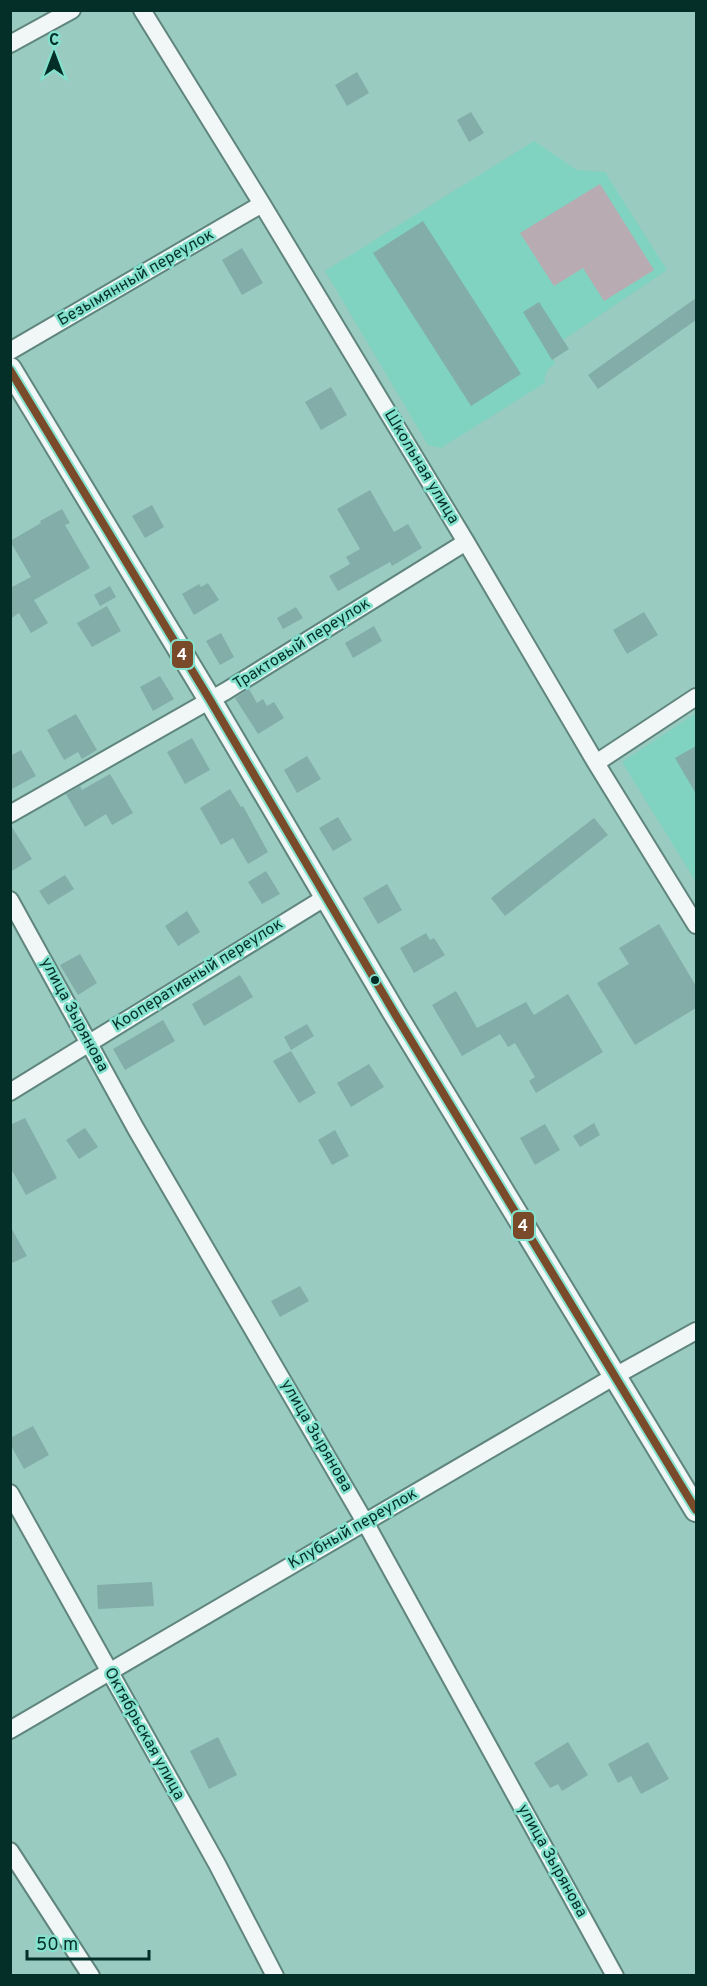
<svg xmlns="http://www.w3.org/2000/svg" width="707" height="1986" font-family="Overpass,sans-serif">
  <rect width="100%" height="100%" fill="#99cbc0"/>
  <!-- built -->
  <path fill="#80d2c1" d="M 534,141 L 577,170 L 605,172 L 667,270 L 563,340 L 569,349 L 553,359 L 555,364 L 549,368 L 544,378 L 546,382 L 441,448 L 428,445 L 325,271 Z
    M 696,713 L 696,882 L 622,762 Z"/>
  <!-- green -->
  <path fill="#b8acb2" d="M 600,184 L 654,270 L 604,301 L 583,268 L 554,286 L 520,233 Z"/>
  <!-- building -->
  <path fill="#83ada9" d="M 357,72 L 369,93 L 347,106 L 335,85 Z
    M 471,112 L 484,133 L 469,142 L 457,120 Z
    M 423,221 L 521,374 L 471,406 L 373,253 Z
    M 242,248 L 263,283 L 242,295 L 222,260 Z
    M 696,298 L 696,320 L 598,389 L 588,375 Z
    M 539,302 L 569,349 L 552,360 L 523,312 Z
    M 331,387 L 347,415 L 321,430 L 305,402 Z
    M 370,490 L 394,532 L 408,524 L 422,548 L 392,566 L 390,562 L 338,591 L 329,576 L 350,564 L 346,557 L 360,549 L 337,509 Z
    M 152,505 L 164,527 L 145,538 L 132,516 Z
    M 62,509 L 70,523 L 65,525 L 90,568 L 34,600 L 48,623 L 31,633 L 19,613 L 10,619 L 10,588 L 31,577 L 10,541 L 41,523 L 40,521 Z
    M 208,583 L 219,600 L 194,615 L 182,594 L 199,584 L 201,587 Z
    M 110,586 L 116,597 L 100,606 L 94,595 Z
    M 107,606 L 121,631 L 92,647 L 77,623 Z
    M 296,607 L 303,618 L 283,629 L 277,618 Z
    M 644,612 L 658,635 L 627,654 L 613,630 Z
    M 374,626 L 382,641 L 353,658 L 345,643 Z
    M 221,633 L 234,657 L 220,665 L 206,641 Z
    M 160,676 L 174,699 L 153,711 L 140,687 Z
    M 249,689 L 257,703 L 263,699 L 267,706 L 274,702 L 284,718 L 258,734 L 235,698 Z
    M 76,714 L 97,750 L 82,759 L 78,752 L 64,760 L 47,730 Z
    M 192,738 L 210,770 L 185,784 L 167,752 Z
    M 696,746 L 696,794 L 675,758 Z
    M 21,750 L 36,776 L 10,790 L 10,756 Z
    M 307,756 L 321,779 L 297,793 L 284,770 Z
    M 110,774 L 133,813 L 112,825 L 106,814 L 85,827 L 66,794 L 80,786 L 82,790 Z
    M 230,789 L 241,807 L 243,806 L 268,852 L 248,864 L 233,838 L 221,845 L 200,808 Z
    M 338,817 L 352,840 L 333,851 L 319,828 Z
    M 594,818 L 608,835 L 505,916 L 491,898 Z
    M 10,824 L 32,859 L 10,872 Z
    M 266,871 L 280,894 L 262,904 L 248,882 Z
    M 65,875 L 74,889 L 48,905 L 39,891 Z
    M 387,884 L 402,910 L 378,924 L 363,898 Z
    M 187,911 L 200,932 L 178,946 L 165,926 Z
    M 659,924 L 696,986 L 696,1008 L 635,1045 L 597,983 L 629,964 L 619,948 Z
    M 426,933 L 430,940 L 434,938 L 445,955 L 414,973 L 400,948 Z
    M 80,954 L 97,983 L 78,995 L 60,965 Z
    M 240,975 L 253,997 L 204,1026 L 192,1004 Z
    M 456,991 L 477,1028 L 526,1002 L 534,1015 L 568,994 L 603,1052 L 536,1093 L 529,1081 L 535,1077 L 515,1043 L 508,1047 L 500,1034 L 462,1056 L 432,1005 Z
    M 163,1020 L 175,1041 L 125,1070 L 113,1049 Z
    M 307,1024 L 314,1036 L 291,1050 L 284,1037 Z
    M 291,1051 L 316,1093 L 299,1103 L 273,1061 Z
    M 369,1064 L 384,1087 L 351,1107 L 337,1083 Z
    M 25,1118 L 57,1178 L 26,1195 L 10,1167 L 10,1125 Z
    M 594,1123 L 600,1135 L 580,1147 L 573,1136 Z
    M 545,1124 L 560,1150 L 535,1165 L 520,1138 Z
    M 85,1128 L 98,1147 L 79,1159 L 66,1140 Z
    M 335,1130 L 349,1156 L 332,1165 L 318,1140 Z
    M 10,1226 L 27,1256 L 10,1264 Z
    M 300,1286 L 309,1301 L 280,1317 L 271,1301 Z
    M 33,1426 L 49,1455 L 24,1469 L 10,1444 L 10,1438 Z
    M 152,1582 L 154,1606 L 98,1609 L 97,1585 Z
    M 218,1737 L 237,1775 L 209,1789 L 190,1751 Z
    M 568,1742 L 588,1775 L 562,1791 L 558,1784 L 550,1788 L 534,1763 Z
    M 648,1742 L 669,1779 L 641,1794 L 631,1776 L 618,1783 L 608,1764 Z"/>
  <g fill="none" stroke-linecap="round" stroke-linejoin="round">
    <!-- minor casing -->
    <g stroke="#5f857d" stroke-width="20">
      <path id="minor" d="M 142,10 L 262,204 L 466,542 L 596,763 L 696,925
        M 10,44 L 72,10
        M 10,351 L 262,204
        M 596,763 L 696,697
        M 10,814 L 226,691 L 466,542
        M 10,900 L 136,1129 L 365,1522 L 615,1976
        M 10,1092 L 326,897
        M 10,1493 L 217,1864 L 275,1976
        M 10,1730 L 615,1376 L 696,1331
        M 10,1851 L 91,1976"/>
    </g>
    <!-- secondary casing -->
    <g stroke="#5f857d" stroke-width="26">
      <path id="secondary" d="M 10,369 L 210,700 L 395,1014 L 696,1510"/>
    </g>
    <!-- minor -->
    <use href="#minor" stroke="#f0f7f6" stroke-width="16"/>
    <!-- secondary -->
    <use href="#secondary" stroke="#f0f7f6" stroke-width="22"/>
    <!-- bus-1 casing -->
    <g stroke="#83e1cd" stroke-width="12">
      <path id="bus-1" d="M 10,370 L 210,700 L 395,1014 L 696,1510"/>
    </g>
    <!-- bus-1 -->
    <use href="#bus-1" stroke="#7a4b2a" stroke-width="8"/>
  </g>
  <!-- markers -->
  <circle fill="#042f28" stroke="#83e1cd" stroke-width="2" cx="375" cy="980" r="5"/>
  <g text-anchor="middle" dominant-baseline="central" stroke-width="5" stroke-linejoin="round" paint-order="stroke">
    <!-- street labels -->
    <g font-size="16" fill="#042f28" stroke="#83e1cd">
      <text transform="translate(136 278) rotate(-30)">Безымянный переулок</text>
      <text transform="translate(421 467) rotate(59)">Школьная улица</text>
      <text transform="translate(302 644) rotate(-32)">Трактовый переулок</text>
      <text transform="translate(198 975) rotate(-32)">Кооперативный переулок</text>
      <text transform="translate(74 1015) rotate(62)">улица Зырянова</text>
      <text transform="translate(316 1436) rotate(60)">улица Зырянова</text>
      <text transform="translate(353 1529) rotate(-30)">Клубный переулок</text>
      <text transform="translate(144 1734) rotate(61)">Октябрьская улица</text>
      <text transform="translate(552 1861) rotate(61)">улица Зырянова</text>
    </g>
  </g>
  <g stroke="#83e1cd" stroke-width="2">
    <rect x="171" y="640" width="23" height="29" rx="6" fill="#7a4b2a"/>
    <rect x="512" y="1211" width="23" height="29" rx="6" fill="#7a4b2a"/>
  </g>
  <g font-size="16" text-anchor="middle" font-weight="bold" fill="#fff">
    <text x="182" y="660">4</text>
    <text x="523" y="1231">4</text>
  </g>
  <!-- border -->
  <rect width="707" height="1986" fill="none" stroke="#042f28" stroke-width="24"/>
  <!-- north arrow -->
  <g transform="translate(54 54)" stroke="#83e1cd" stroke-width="4.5" paint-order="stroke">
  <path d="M0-4.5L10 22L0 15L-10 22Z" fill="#042f28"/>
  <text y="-9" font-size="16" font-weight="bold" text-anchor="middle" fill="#042f28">С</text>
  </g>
  <!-- scale -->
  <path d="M27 1950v9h122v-9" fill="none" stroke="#042f28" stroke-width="3"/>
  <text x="36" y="1950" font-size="18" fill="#042f28" stroke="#83e1cd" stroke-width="4.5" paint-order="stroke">50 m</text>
</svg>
